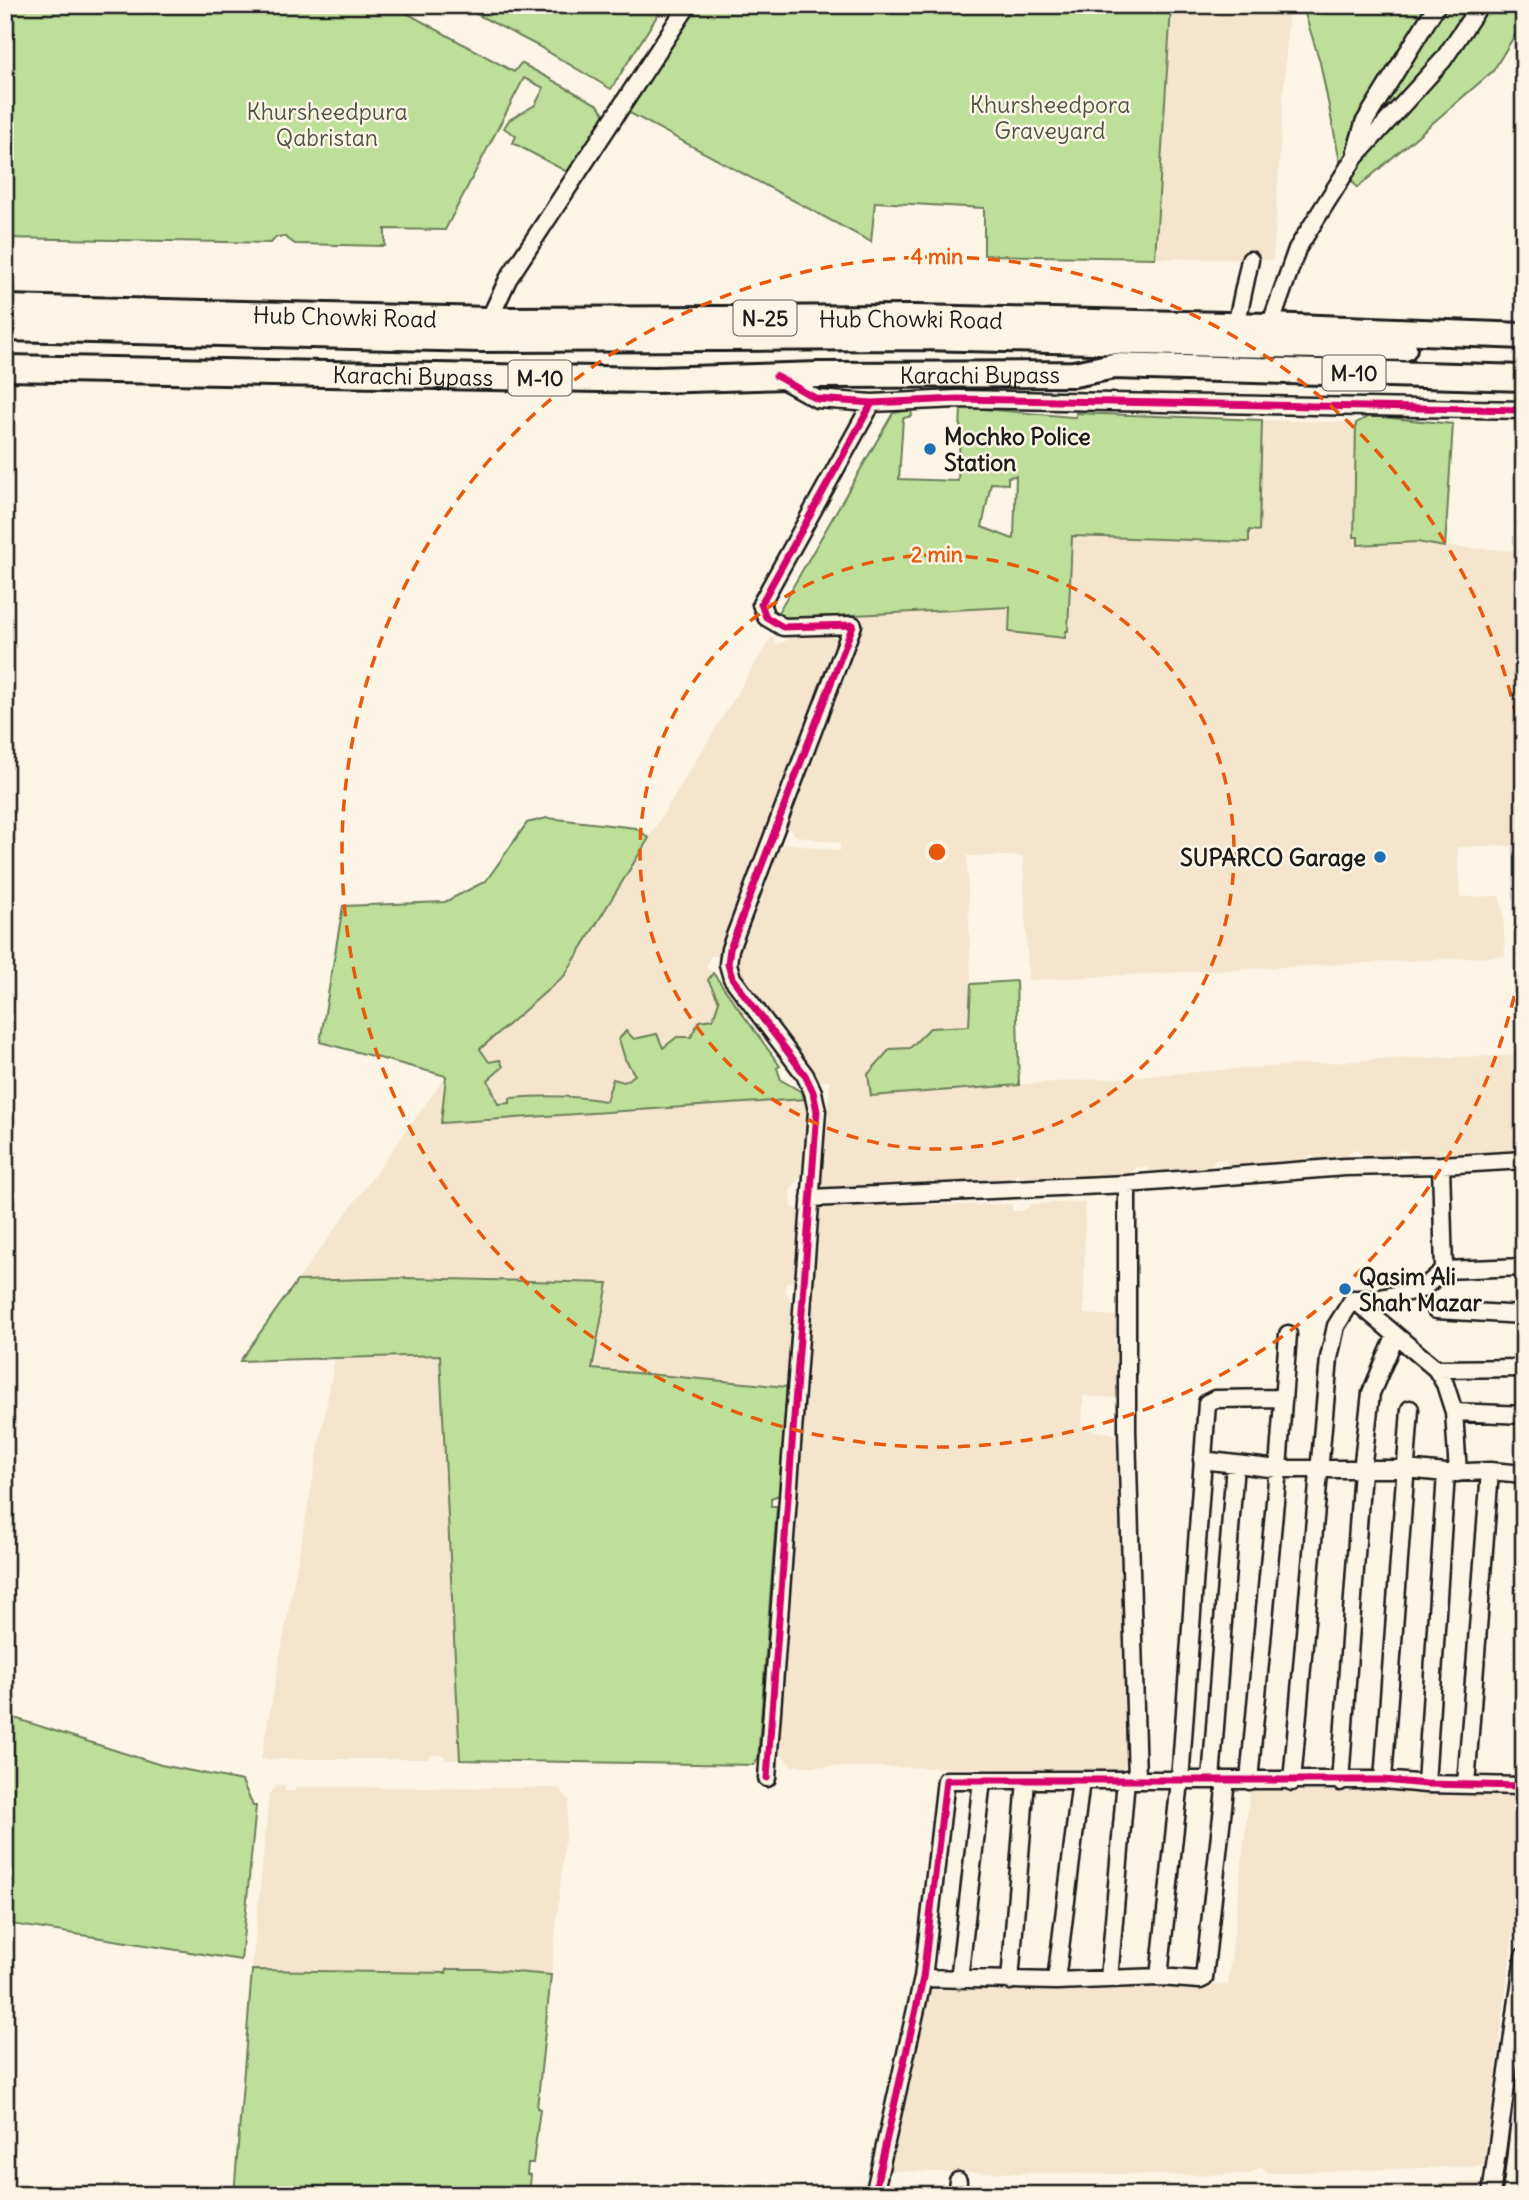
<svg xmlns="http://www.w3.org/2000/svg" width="1529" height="2200" font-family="Delius,sans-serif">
  <rect width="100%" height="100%" fill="#fcf5e5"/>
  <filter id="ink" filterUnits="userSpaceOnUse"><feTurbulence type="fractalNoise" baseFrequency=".0143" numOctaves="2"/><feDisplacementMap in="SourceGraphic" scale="14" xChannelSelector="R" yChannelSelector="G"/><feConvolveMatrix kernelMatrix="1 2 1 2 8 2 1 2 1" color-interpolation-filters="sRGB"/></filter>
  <g filter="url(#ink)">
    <!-- built -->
    <path fill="#f4e5cc" d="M 1235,5 L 1289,5 L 1273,260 L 1155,258 L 1171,8 Z
      M 1262,420 L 1356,423 L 1354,537 L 1358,537 L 1358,545 L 1417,542 L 1445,547 L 1524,551 L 1524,845 L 1457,847 L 1460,897 L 1499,896 L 1503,910 L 1505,956 L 1028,980 L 1023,856 L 967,856 L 971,984 L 969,1026 L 930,1028 L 910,1048 L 871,1095 L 1382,1059 L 1524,1055 L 1524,1154 L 1411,1156 L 1405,1150 L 1394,1153 L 1392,1157 L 1365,1157 L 1355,1149 L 1343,1158 L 1316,1160 L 1313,1156 L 1305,1157 L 1304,1160 L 1229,1167 L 1225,1159 L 1214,1160 L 1208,1169 L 1150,1172 L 1146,1167 L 1135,1168 L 1131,1174 L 1029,1181 L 1016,1174 L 1011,1184 L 822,1188 L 830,1081 L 815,1081 L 736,975 L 736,965 L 779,850 L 785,843 L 840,851 L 840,843 L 796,836 L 783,822 L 864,614 L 1011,607 L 1068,630 L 1071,536 L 1249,542 L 1249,530 L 1259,531 Z
      M 772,636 L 777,645 L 787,640 L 788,636 L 840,636 L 841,639 L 718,956 L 710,956 L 706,968 L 713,973 L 708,980 L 719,1001 L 713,1019 L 691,1037 L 663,1048 L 634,1039 L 626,1032 L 625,1059 L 636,1075 L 606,1101 L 580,1096 L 550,1094 L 511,1098 L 510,1103 L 498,1104 L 488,1080 L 489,1062 L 479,1049 L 565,975 Z
      M 444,1079 L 442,1123 L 805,1099 L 809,1108 L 804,1176 L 798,1179 L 790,1191 L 792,1207 L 801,1211 L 796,1281 L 786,1282 L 785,1290 L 794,1306 L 787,1387 L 591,1369 L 608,1283 L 407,1278 L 297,1281 Z
      M 1085,1202 L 1084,1314 L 1118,1316 L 1117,1335 L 1114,1340 L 1117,1351 L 1117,1398 L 1083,1396 L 1082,1428 L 1113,1434 L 1119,1445 L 1127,1761 L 1122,1770 L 792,1766 L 775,1748 L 820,1206 L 1012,1204 L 1012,1211 L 1024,1211 L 1031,1204 Z
      M 441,1355 L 460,1760 L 446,1760 L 443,1755 L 430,1755 L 428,1759 L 261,1759 L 335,1359 Z
      M 277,1785 L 285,1785 L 285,1791 L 295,1791 L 295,1787 L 559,1788 L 569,1800 L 551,1975 L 480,1969 L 447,1969 L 446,1973 L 252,1970 L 269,1794 Z
      M 1250,1790 L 1524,1793 L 1524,1836 L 1485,2166 L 1268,2173 L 1261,2167 L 1250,2174 L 1180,2175 L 886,2171 L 926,1990 L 1228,1985 Z
      M 1480,2182 L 1479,2195 L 1180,2195 L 1180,2191 Z
      M 619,2185 L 854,2191 L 855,2195 L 557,2195 L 582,2186 Z"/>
    <!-- green -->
    <path fill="#bddf99" stroke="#6c7e5a" stroke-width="2" fill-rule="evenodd" d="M 5,5 L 392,5 L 514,72 L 521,63 L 598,105 L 606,116 L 569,173 L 513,143 L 516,136 L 504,128 L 509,120 L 535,105 L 544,88 L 524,78 L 445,230 L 385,229 L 385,246 L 295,244 L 285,237 L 276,237 L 271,243 L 5,238 Z
      M 459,5 L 664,5 L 611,89 L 538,46 Z
      M 697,5 L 1235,5 L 1171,8 L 1155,258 L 984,255 L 984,208 L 875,202 L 871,242 L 626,111 Z
      M 1306,5 L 1524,5 L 1524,20 L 1493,71 L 1357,188 L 1340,162 L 1320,62 L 1305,14 Z
      M 961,407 L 1072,417 L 1076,417 L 1076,413 L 1262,420 L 1259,531 L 1249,530 L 1249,542 L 1072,536 L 1068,631 L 1066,631 L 1065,638 L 1009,632 L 1010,607 L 777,619 L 776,616 L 893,413 L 911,410 L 912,416 L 903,418 L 899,479 L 958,481 ZM 1016,476 L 1014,538 L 1013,539 L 982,527 L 991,483 L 1008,484 L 1008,477 Z
      M 1369,416 L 1453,424 L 1445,547 L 1417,542 L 1358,545 L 1358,537 L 1354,537 L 1356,423 Z
      M 547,818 L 636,828 L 649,838 L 565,975 L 480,1049 L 489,1062 L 500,1060 L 503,1067 L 488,1080 L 498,1104 L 510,1103 L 510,1098 C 544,1095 573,1095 606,1101 L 613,1079 L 624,1082 L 635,1075 L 625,1059 L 619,1039 L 626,1031 L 634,1039 L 657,1034 L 663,1048 L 677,1037 L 691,1037 L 699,1021 L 713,1019 L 719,1001 L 708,980 L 713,973 L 780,1066 L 777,1068 L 781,1080 L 800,1091 L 805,1099 L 441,1123 L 446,1076 L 320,1042 L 343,906 L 445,902 L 486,881 L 527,823 Z
      M 1016,981 L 1019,1085 L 871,1096 L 868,1074 L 890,1049 L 910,1048 L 930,1028 L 969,1026 L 971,984 Z
      M 407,1278 L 608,1283 L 592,1369 L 787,1387 L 779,1495 L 771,1498 L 771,1506 L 777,1506 L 758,1759 L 754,1765 L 460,1760 L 440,1355 L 240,1361 L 297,1281 Z
      M 5,1715 L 161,1765 L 242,1781 L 253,1806 L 256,1806 L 241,1960 L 5,1923 Z
      M 447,1969 L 480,1969 L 551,1975 L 537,2108 L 540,2109 L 533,2163 L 528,2163 L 527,2174 L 531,2175 L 529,2195 L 234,2195 L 252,1970 L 446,1973 Z"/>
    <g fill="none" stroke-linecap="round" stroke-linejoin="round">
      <!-- minor casing -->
      <g stroke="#1c1c1c" stroke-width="21">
        <path id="minor" d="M 1356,151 L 1364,123 L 1437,5
          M 489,320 L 508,279 L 688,5
          M 1236,326 L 1250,260
          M 1270,326 L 1297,249 L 1355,157 L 1443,60 L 1480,5
          M 779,378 L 817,399 L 872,403 L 958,399 L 1524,410
          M 1441,1165 L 1444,1270
          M 1127,1184 L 1127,1430 L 1137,1779
          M 810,1198 L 1127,1184 L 1345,1167 L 1441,1165 L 1524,1160
          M 1353,1299 L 1436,1369 L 1445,1384 L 1454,1412 L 1458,1473
          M 1353,1299 L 1376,1299 L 1422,1289 L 1444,1270 L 1524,1267
          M 1436,1310 L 1524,1315
          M 1436,1369 L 1524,1368
          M 1454,1412 L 1524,1415
          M 1202,1460 L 1278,1469 L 1406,1469 L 1446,1473 L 1490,1471 L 1524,1474
          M 767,1778 L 817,1111 L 813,1092 L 805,1075 L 732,978 L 728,964 L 730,949 L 853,625 L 783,627 L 766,617 L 761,604 L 872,403
          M 1211,1780 L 1235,1464
          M 1383,1780 L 1410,1409
          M 1249,1781 L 1278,1469 L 1288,1334
          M 1292,1782 L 1329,1358 L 1336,1326 L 1353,1299
          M 1340,1782 L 1362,1470 L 1371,1393 L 1395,1337
          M 1426,1784 L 1446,1473
          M 1466,1785 L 1490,1471
          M 1159,1977 L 1180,1781 L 1207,1403 L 1215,1399 L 1283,1398
          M 923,1978 L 1056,1981 L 1159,1977 L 1200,1980 L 1204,1978 L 1226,1780
          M 1109,1979 L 1126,1779
          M 959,1980 L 982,1780
          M 1010,1981 L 1026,1780
          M 1056,1981 L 1081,1780
          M 874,2195 L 923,1978 L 946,1780 L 1383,1780 L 1426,1784 L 1524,1786
          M 956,2195 L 958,2181
          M 1491,2195 L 1524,1956
          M 1511,2195 L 1524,2086"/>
      </g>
      <!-- highway casing -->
      <g stroke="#1c1c1c" stroke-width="30">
        <g id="highway">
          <path id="s1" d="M 5,308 L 489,320 L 916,318 L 1270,326 L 1524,336"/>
          <path d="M 5,328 L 481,339 L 921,337 L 1404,348"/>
          <path id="s2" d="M 5,368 L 655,380 L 819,375 L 1074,374 L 1114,366 L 1524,378"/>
        </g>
      </g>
      <!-- minor -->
      <use href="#minor" stroke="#fcf5e5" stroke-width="16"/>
      <!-- highway -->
      <use href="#highway" stroke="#fcf5e5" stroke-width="24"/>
      <!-- cycleway casing -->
      <g stroke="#fcf5e5" stroke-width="11">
        <path id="cycleway" d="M 776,376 L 817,399 L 872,403 L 958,399 L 1524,410
          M 767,1778 L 817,1111 L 813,1092 L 805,1075 L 732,978 L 728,964 L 730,949 L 853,625 L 783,627 L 766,617 L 761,604 L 872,403
          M 874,2195 L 923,1978 L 946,1780 L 1383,1780 L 1426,1784 L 1524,1786"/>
      </g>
      <!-- cycleway -->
      <use href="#cycleway" stroke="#d6006c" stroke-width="7"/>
    </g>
  </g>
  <!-- distance rings -->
  <g fill="none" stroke="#e8590c" stroke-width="3.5" stroke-dasharray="12 9">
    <circle cx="937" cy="852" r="297"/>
    <path d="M1523 955A595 595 0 1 1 1523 749"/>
  </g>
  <!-- markers -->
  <g fill="#1f6fb2" stroke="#fcf5e5" stroke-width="2.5">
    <circle cx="930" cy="449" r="7"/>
    <circle cx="1380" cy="857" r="7"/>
    <circle cx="1345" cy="1289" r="7"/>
  </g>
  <g text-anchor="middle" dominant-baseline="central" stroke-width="5" stroke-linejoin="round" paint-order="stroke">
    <!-- shield labels -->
    <g fill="#fcf5e5" stroke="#5f5d58" stroke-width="2">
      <rect x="733.5" y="300.5" width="63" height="35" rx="5"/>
      <rect x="1322.5" y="355.5" width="63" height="35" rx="5"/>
      <rect x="508.5" y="360.5" width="63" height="35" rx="5"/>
    </g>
    <g font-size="21" font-weight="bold" fill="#1c1c1c">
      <text x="765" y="318">N-25</text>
      <text x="1354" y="373">M-10</text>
      <text x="540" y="378">M-10</text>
    </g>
    <!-- park labels -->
    <g font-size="23" fill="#4c5642" stroke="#fcf5e5">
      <text x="1050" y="104">Khursheedpora<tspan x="1050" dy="26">Graveyard</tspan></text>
      <text x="327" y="111">Khursheedpura<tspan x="327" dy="26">Qabristan</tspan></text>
    </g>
    <!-- street labels -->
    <g font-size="23" fill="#1c1c1c" stroke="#fcf5e5">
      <text stroke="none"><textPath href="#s1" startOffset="340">Hub Chowki Road</textPath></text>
      <text stroke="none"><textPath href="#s1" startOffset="906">Hub Chowki Road</textPath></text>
      <text stroke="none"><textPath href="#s2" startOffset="975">Karachi Bypass</textPath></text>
      <text stroke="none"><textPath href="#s2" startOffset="408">Karachi Bypass</textPath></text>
    </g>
    <!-- poi labels -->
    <g font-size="23" font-weight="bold" fill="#1c1c1c" stroke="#fcf5e5" text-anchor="start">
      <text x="944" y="436">Mochko Police<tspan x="944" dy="26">Station</tspan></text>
      <text x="1366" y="857" text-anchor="end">SUPARCO Garage</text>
      <text x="1359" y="1276">Qasim Ali<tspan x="1359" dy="26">Shah Mazar</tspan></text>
    </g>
  </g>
  <circle cx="937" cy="852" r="10" fill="#e8590c" stroke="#fcf5e5" stroke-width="3.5"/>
  <g font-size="21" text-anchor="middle" font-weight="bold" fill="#e8590c" stroke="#fcf5e5" stroke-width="5" stroke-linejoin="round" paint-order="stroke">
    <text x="937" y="264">4 min</text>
    <text x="937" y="562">2 min</text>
  </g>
  <!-- margin -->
  <rect width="1529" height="2200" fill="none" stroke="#fcf5e5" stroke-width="28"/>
  <rect x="14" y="14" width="1501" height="2172" fill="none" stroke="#1c1c1c" stroke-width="2.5" filter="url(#ink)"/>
</svg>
